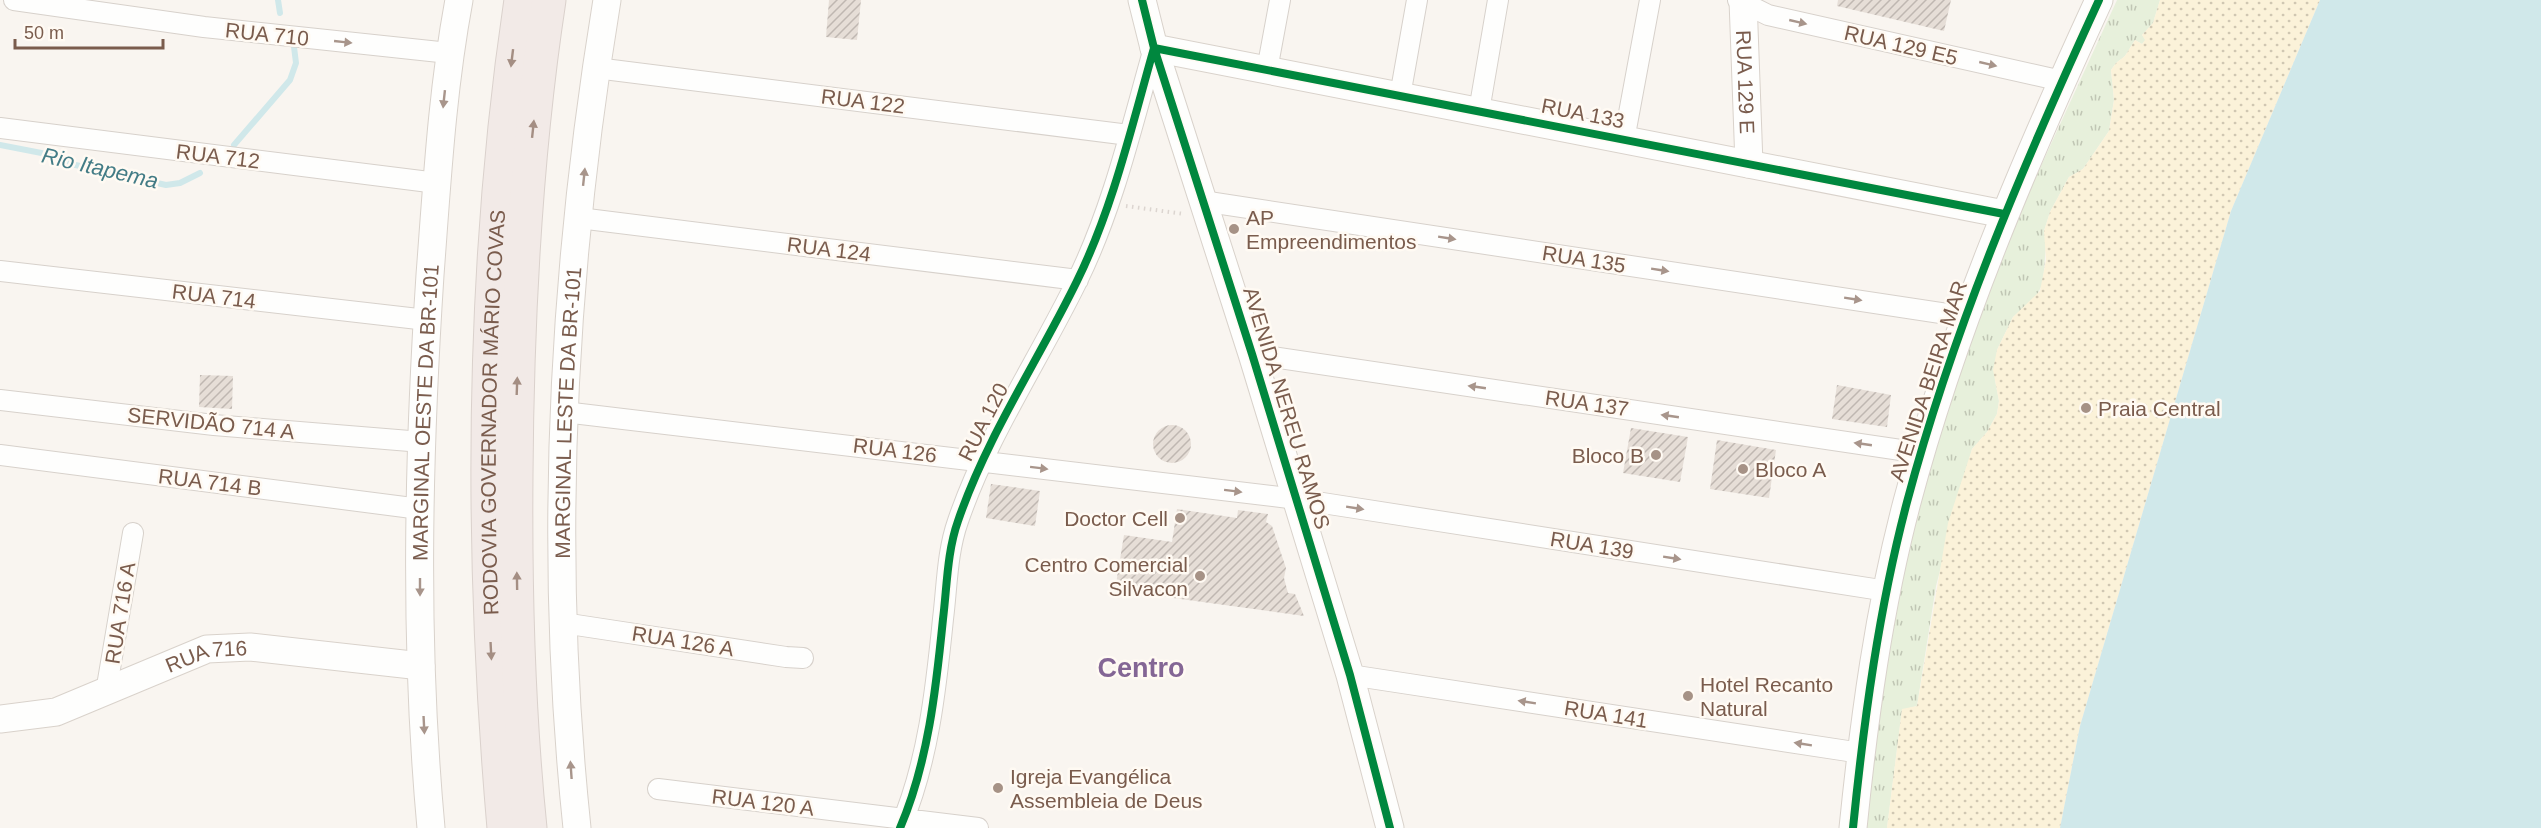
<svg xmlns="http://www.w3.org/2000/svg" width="2541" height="828" font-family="Arial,sans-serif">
  <defs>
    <pattern id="grass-tufts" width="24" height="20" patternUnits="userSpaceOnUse" patternTransform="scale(1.5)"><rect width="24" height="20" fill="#e7f0db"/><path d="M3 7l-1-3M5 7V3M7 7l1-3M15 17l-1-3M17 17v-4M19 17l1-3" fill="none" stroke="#c0c6b4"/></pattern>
    <pattern id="sand-dots" width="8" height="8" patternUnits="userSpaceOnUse" patternTransform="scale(1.5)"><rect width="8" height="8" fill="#fbf2d9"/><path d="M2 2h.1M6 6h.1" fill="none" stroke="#d0c7b2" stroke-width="1.8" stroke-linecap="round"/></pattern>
    <pattern id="building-hatch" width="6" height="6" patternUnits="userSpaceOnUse" patternTransform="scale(1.5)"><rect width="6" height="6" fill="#e6ded7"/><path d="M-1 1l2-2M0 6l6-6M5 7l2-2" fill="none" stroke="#bfb7b1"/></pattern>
  </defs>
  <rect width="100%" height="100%" fill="#f9f5f0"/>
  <!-- grass -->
  <path fill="url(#grass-tufts)" d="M 2117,0 L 2160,0 L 2153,23 L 2142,35 L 2146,40 L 2142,44 L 2135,40 L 2125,56 L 2116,63 L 2111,70 L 2114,100 L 2109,131 L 2083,169 L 2069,177 L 2050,212 L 2044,231 L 2046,244 L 2043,283 L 2036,297 L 2013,317 L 1997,350 L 1995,380 L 1999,401 L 1997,414 L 1987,432 L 1972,449 L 1936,586 L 1917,706 L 1902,710 L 1887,828 L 1863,828 L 1895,607 L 1931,463 L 1981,312 L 2019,214 Z"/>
  <!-- sand -->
  <path fill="url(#sand-dots)" d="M 2160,0 L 2320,0 L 2231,211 L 2080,726 L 2060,828 L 1887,828 L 1902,709 L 1917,706 L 1948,523 L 1972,449 L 1987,432 L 1997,414 L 1999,401 L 1993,370 L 1997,350 L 2013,317 L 2040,291 L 2046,260 L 2044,231 L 2050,212 L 2069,177 L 2083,169 L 2109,131 L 2114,100 L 2111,70 L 2116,63 L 2125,56 L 2135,40 L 2142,44 L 2145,40 L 2142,35 L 2153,23 Z"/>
  <!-- water -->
  <path fill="#d0e8ea" d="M 2320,0 L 2541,0 L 2541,828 L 2060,828 L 2080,726 L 2231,211 Z"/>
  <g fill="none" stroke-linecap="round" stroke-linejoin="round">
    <!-- stream -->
    <path stroke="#d0e8ea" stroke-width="6" d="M 278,0 L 280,13
      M 0,145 L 62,157 L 71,164 L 166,185 L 180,183 L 200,173
      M 234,145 L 290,80 L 296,63 L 294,47"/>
  </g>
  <!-- building -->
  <path fill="url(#building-hatch)" d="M 829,0 L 861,0 L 857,40 L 826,37 Z
    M 1838,0 L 1951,0 L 1944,31 L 1837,6 Z
    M 200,375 L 233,376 L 232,409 L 199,407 Z
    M 1837,385 L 1891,395 L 1887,427 L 1832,419 Z
    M1153 444a19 19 0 1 1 38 0a19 19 0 1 1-38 0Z
    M 1631,428 L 1688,437 L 1680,482 L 1623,473 Z
    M 1717,440 L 1776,450 L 1769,498 L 1710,489 Z
    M 991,484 L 1040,491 L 1035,526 L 986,518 Z
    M 1177,509 L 1237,518 L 1238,510 L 1268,514 L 1266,522 L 1272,526 L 1286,568 L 1284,578 L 1288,593 L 1295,594 L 1304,616 L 1115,590 L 1124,535 L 1172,542 Z"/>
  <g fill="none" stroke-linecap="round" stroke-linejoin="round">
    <!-- street casing -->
    <g stroke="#d7d1cb" stroke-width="22">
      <path id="street" d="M 14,0 L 204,27 L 449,53
        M 1738,0 L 1768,15 L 2062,81
        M 596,68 L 1129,135
        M 1267,70 L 1280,0
        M 1400,96 L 1417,0
        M 1479,111 L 1498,0
        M 0,128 L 437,183
        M 1624,140 L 1650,0
        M 1202,201 L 1967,317
        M 579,218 L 1078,280
        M 0,271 L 427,320
        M 1252,354 L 1921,453
        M 0,400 L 214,425 L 422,442
        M 564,412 L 1297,499 L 1887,591
        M 0,455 L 420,509
        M 563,623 L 786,657 L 803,658
        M 1350,675 L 1861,753
        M 106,692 L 133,533
        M 658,789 L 978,828
        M 900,828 C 928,763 936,689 943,619 C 947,587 947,552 958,521 C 987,436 1038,361 1077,281 C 1113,208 1132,125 1154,48"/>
    </g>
    <!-- secondary casing -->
    <g stroke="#d9d2cb" stroke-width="29">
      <g id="secondary">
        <path d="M 1142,0 L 1154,48 L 1252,354 L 1350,675 L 1390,828"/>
        <path id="s1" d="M 1743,0 L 1749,164"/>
        <path d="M 1154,48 L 2004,214"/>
        <path id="s2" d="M 0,719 L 56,712 L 207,649 L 250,647 L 421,666"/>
        <path id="s3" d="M 431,828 C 414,644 418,459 430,275 C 437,183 442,91 459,0"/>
        <path id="s4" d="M 577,828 C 548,553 562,273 607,0"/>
        <path d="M 1853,828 C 1864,719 1879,608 1907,502 C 1953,329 2024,163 2099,0"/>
      </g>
    </g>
    <!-- highway casing -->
    <g stroke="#dad1cc" stroke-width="35">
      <g id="highway">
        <path id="s5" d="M 504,828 C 480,552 480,275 521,0"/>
        <path d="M 530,828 C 518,711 515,592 516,475 C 517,316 525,157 549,0"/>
      </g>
    </g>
    <!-- path -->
    <path stroke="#dcd5d0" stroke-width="4" stroke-dasharray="1.5 4.5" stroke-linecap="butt" d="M 1126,206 L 1184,214"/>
    <!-- street -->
    <use href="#street" stroke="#fefefd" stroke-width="20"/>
    <!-- secondary -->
    <use href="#secondary" stroke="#fefefd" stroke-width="27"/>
    <!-- highway -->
    <use href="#highway" stroke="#f2eae7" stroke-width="33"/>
    <!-- cycleway casing -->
    <g stroke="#fffaf3" stroke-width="11">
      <path id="cycleway" d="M 1142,0 L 1154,48 L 1252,354 L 1350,675 L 1390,828
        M 900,828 C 928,763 936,689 943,619 C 947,587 947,552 958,521 C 987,436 1038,361 1077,281 C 1113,208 1132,125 1154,48 L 2004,214
        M 1853,828 C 1864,719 1879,608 1907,502 C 1953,329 2024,163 2099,0"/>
    </g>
    <!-- cycleway -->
    <use href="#cycleway" stroke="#00873e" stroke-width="8"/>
  </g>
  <!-- one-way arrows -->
  <defs><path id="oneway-solid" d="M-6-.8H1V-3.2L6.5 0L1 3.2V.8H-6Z" transform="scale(1.5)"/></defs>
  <g fill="#a8958b">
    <use href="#oneway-solid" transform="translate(1798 22) rotate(13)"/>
    <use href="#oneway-solid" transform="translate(343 42) rotate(6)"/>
    <use href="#oneway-solid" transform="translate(1988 64) rotate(13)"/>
    <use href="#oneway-solid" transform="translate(444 99) rotate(96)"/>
    <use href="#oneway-solid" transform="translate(584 177) rotate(-84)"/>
    <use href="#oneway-solid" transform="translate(1447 238) rotate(9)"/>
    <use href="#oneway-solid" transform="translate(1660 270) rotate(9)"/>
    <use href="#oneway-solid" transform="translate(1853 299) rotate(9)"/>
    <use href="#oneway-solid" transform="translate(1477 387) rotate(-172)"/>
    <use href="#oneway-solid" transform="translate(1670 416) rotate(-172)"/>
    <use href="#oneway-solid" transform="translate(1863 444) rotate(-172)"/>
    <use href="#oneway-solid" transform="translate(1039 468) rotate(7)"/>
    <use href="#oneway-solid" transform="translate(1233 491) rotate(7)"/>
    <use href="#oneway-solid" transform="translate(1355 508) rotate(9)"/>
    <use href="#oneway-solid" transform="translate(1672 558) rotate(9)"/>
    <use href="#oneway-solid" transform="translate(420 587) rotate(90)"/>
    <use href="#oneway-solid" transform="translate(1527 702) rotate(-171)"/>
    <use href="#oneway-solid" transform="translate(424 725) rotate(87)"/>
    <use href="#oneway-solid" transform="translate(1803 744) rotate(-171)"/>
    <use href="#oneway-solid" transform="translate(571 770) rotate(-94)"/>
  </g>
  <g fill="#a48e83">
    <use href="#oneway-solid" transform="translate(512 58) rotate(97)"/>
    <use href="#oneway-solid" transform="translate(533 129) rotate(-84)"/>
    <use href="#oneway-solid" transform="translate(517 386) rotate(-88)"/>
    <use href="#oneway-solid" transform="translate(517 581) rotate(-91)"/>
    <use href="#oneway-solid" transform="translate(491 651) rotate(87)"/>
  </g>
  <!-- markers -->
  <g fill="#a69286" stroke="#fffaf3" stroke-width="2">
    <circle cx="1234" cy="229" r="6"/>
    <circle cx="2086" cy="408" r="6"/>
    <circle cx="1656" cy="455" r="6"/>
    <circle cx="1743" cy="469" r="6"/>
    <circle cx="1180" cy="518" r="6"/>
    <circle cx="1200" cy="576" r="6"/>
    <circle cx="1688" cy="696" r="6"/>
    <circle cx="998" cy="788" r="6"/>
  </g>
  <g text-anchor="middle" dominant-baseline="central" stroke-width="5" stroke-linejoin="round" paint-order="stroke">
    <!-- street labels -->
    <g font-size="21" fill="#7a5c4d" stroke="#fffaf3">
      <text transform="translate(267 34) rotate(6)">RUA 710</text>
      <text transform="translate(1901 45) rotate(13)">RUA 129 E5</text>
      <text stroke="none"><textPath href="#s1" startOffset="82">RUA 129 E</textPath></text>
      <text transform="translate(863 101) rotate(7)">RUA 122</text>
      <text transform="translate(1583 113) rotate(11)">RUA 133</text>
      <text transform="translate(218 156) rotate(7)">RUA 712</text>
      <text transform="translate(829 249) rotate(7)">RUA 124</text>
      <text transform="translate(1584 259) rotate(9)">RUA 135</text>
      <text transform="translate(214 296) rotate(7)">RUA 714</text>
      <text transform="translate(1928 381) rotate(-72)">AVENIDA BEIRA MAR</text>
      <text transform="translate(1587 403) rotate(8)">RUA 137</text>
      <text transform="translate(1287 408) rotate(73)">AVENIDA NEREU RAMOS</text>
      <text stroke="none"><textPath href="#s3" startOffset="416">MARGINAL OESTE DA BR-101</textPath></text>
      <text stroke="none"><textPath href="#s4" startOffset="416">MARGINAL LESTE DA BR-101</textPath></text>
      <text stroke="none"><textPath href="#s5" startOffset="416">RODOVIA GOVERNADOR MÁRIO COVAS</textPath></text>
      <text transform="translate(983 422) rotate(-63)">RUA 120</text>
      <text transform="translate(211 423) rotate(6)">SERVIDÃO 714 A</text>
      <text transform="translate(895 450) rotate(7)">RUA 126</text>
      <text transform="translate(210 482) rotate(7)">RUA 714 B</text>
      <text transform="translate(1592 545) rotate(9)">RUA 139</text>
      <text transform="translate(120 613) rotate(-81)">RUA 716 A</text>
      <text transform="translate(683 641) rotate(9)">RUA 126 A</text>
      <text stroke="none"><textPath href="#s2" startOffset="218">RUA 716</textPath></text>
      <text transform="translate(1606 714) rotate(9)">RUA 141</text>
      <text transform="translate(763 802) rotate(7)">RUA 120 A</text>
    </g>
    <!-- poi labels -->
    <g font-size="21" fill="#7a5c4d" stroke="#fffaf3" text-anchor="start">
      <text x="1246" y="217">AP<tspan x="1246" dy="24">Empreendimentos</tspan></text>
      <text x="2098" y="408">Praia Central</text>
      <text x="1644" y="455" text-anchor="end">Bloco B</text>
      <text x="1755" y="469">Bloco A</text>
      <text x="1168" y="518" text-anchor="end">Doctor Cell</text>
      <text x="1188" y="564" text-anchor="end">Centro Comercial<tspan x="1188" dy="24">Silvacon</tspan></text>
      <text x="1700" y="684">Hotel Recanto<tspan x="1700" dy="24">Natural</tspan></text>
      <text x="1010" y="776">Igreja Evangélica<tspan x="1010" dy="24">Assembleia de Deus</tspan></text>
    </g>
    <!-- water labels -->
    <g font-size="22" font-style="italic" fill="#437c86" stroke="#fffaf3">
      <text transform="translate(100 168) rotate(13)">Rio Itapema</text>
    </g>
    <!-- district labels -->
    <g font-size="27" font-weight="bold" fill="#846695" stroke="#fffaf3">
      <text x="1141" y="668">Centro</text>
    </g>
  </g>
  <!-- scale -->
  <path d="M15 39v9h148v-9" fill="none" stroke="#7a5c4d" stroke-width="3"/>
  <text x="24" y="39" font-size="18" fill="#7a5c4d" stroke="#fffaf3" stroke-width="4.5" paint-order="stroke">50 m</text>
</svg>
